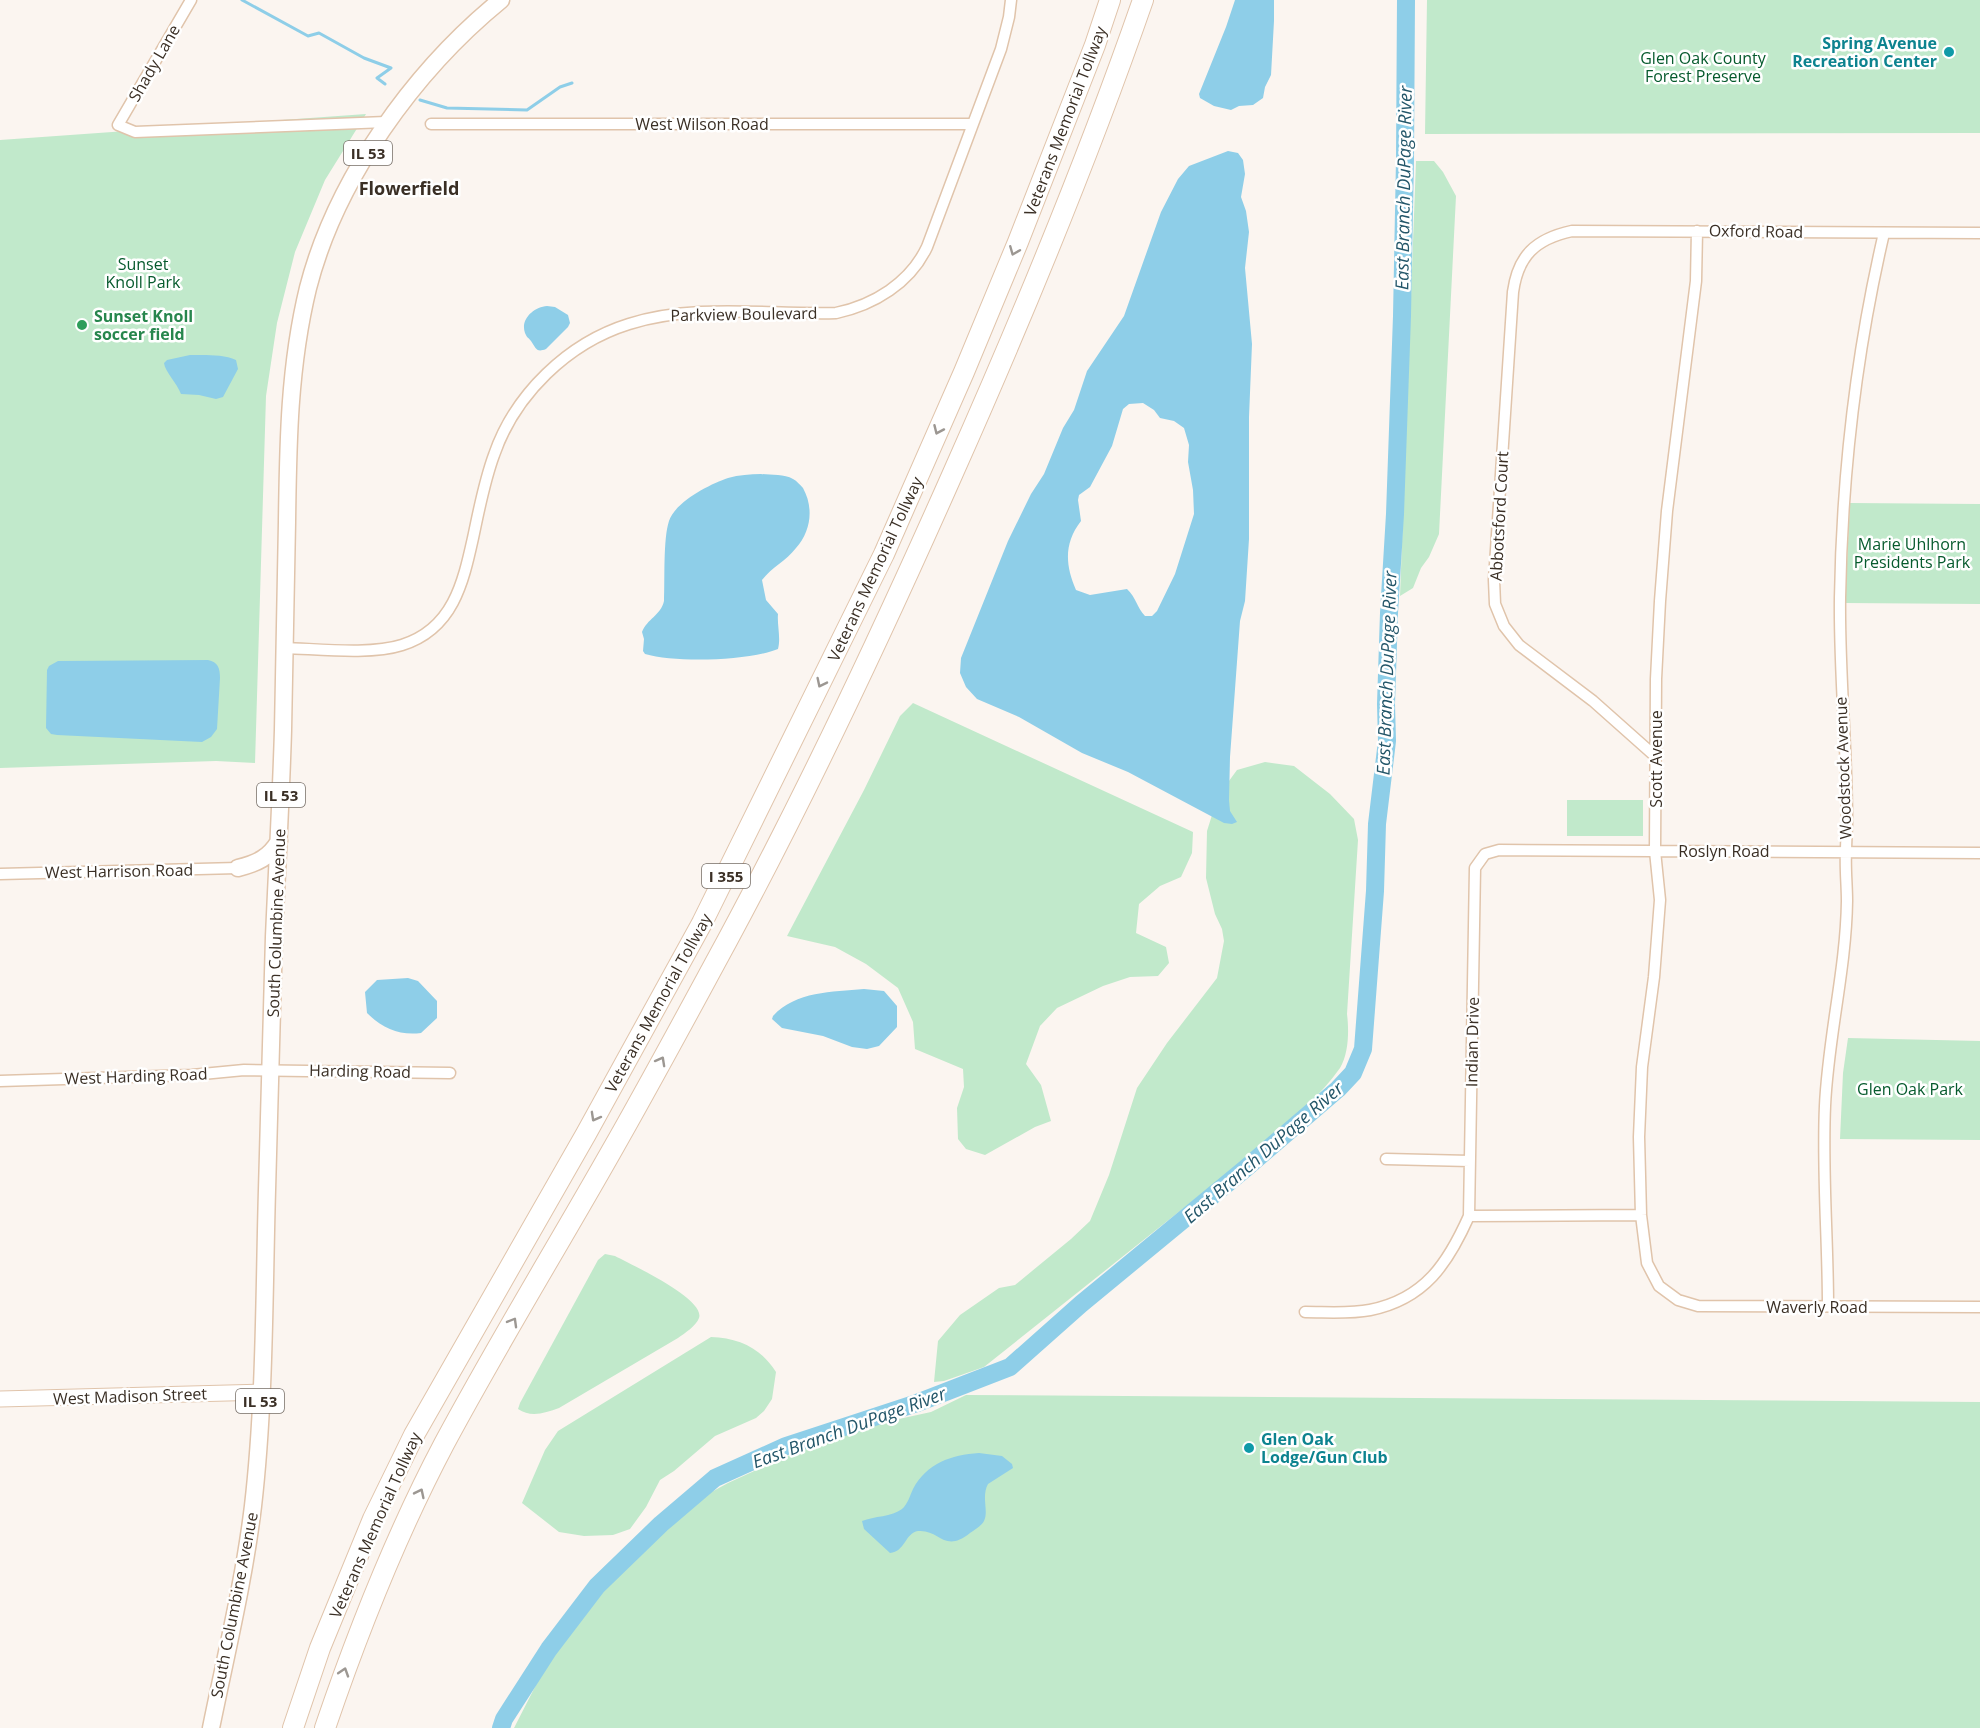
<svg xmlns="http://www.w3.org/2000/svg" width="1980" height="1728" font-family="'Open Sans',sans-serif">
  <rect width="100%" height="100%" fill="#fbf5f0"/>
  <!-- green -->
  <path fill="#c1e9cb" d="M 1427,0 L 1980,0 L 1980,133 L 1425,134 Z
    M 366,114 L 325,180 L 295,252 L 277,323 L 266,396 L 255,763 L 216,761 L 0,768 L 0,140 Z
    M 1416,161 L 1434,161 L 1443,172 L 1456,196 L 1439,534 L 1429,557 L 1421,568 L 1413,588 L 1400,596 Z
    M 1850,503 L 1980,504 L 1980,604 L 1845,603 Z
    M 913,703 L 1193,832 L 1192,853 L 1181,877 L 1160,886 L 1139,904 L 1136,933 L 1166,947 L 1169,963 L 1158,976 L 1130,977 L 1103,986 L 1057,1008 L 1040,1026 L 1026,1064 L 1041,1085 L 1051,1121 L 1035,1127 L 985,1155 L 966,1149 L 958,1139 L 957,1108 L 964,1087 L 963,1069 L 915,1049 L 913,1022 L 898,988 L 866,964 L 835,947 L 787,936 L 864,790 L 900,716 Z
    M 1265,762 L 1294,766 L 1330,794 L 1354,819 L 1358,840 L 1347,1014 C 1349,1030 1349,1053 1340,1068 C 1320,1097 1290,1120 1264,1144 L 984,1367 L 944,1381 L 934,1382 L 938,1341 L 960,1315 L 999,1288 L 1015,1285 L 1071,1239 L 1090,1221 L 1109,1175 L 1137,1088 L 1167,1043 L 1217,978 L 1224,941 L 1222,929 L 1215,914 L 1206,878 L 1207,831 L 1218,796 L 1237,770 Z
    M 1567,800 L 1643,800 L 1643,836 L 1567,836 Z
    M 1848,1038 L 1980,1041 L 1980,1140 L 1840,1139 L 1843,1073 Z
    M 605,1254 L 615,1256 C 630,1264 706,1299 699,1318 C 696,1326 685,1333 678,1338 L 559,1408 C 545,1413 531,1418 518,1409 L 520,1403 L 598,1260 Z
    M 711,1337 C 739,1338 761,1348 776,1372 L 772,1399 L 764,1411 L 756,1418 L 715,1436 L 674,1471 L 660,1480 L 646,1507 L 630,1529 L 613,1535 L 584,1536 L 559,1532 L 522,1503 L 545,1450 L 558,1431 Z
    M 966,1395 L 1980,1402 L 1980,1728 L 514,1728 L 538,1681 L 578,1620 L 617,1576 L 686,1511 L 706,1495 L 728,1483 L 780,1459 L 843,1434 L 876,1424 L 931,1412 Z"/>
  <!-- water -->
  <path fill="#8ecee8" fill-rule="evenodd" d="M 1235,0 L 1274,0 L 1274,21 L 1271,75 L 1265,87 L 1263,98 L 1253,105 L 1239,106 L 1231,110 L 1214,106 L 1200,98 L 1199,94 L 1226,27 Z
    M 1228,151 L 1238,153 L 1243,160 L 1245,174 L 1241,197 L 1246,211 L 1249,232 L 1245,268 L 1252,344 L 1249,417 L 1249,539 L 1245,601 L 1240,621 L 1230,757 L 1229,800 L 1230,811 L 1237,822 L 1232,824 L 1224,823 L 1128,772 L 1082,753 L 1019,717 L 977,699 L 966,687 L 960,673 L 961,658 L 1008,541 L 1031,494 L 1044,474 L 1063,428 L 1074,410 L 1087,371 L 1124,316 L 1161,212 L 1178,179 L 1189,166 ZM 1143,403 L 1154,410 L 1160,418 L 1174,421 L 1184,428 L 1189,445 L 1188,462 L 1193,490 L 1194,514 L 1175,574 L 1157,611 L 1152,616 L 1145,616 C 1137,608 1136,597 1127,589 L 1090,595 L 1076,590 C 1065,565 1064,543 1081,521 L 1078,500 L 1079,495 L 1090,487 L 1112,446 L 1123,409 L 1129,404 Z
    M 547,306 L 555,307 L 568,315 L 570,323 L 568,327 L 546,349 C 536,353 536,348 531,341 C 528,337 527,338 525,333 C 520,319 534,307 547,306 Z
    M 190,355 C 205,355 223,354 236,360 L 238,369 L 223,397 L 216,399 L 199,395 L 181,394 C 177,383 165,372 164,363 L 167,360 Z
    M 761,474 C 771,475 784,474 793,479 C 797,481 800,485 803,488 C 814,508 811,531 796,548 C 786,561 772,567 762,580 L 766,600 L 778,614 C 777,625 781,638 778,649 C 748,661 676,663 645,654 L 643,651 L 644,639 L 642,632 C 647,619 661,615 664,601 C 665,581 663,539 669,521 C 675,502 710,484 728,478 C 739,475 750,474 761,474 Z
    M 208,660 C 218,662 220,668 220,678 L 217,729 L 211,737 L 202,742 L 57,735 L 51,734 L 46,728 L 47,670 L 49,666 L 58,661 Z
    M 408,978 L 418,981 L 437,1001 L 437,1018 L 421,1033 C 400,1036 382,1028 367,1013 L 365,992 L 377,980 Z
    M 864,989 L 884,991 L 897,1006 L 897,1027 L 879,1046 L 867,1049 L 852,1047 L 823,1036 L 782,1028 L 772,1019 L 773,1016 C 796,991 832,992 864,989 Z
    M 979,1453 L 1002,1456 L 1012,1464 L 1013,1468 L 988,1484 C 981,1497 989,1511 984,1521 C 982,1525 975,1530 970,1533 C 944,1554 940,1529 918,1531 C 905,1533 905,1552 890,1553 L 864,1529 L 862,1521 C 874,1516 892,1517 902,1509 C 908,1504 910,1495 913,1489 C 927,1463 951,1455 979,1453 Z"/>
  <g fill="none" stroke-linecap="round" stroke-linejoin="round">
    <!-- stream -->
    <path stroke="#8ecee8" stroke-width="3" d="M 242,0 L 308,36 L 319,33 L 364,58 L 391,68 L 377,78 L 385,84
      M 420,100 L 447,108 L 527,110 L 560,87 L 572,83"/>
    <!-- river -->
    <path stroke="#8ecee8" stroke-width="18" d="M 501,1728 L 504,1719 L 549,1649 L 597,1586 L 661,1524 L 715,1478 L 786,1446 L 917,1403 L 1010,1367 L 1081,1304 L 1246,1168 L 1338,1089 L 1353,1073 L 1363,1049 L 1375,891 L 1377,824 L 1387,741 L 1386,704 L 1389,613 L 1395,514 L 1402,316 L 1405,159 L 1406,0"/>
    <!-- street casing -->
    <g stroke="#e0c4ab" stroke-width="13">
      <path id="street" d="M 191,0 L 118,125 L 135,132 L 386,122
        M 431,124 L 973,124
        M 1697,231 L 1696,281 L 1667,511 L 1660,601 L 1656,679 L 1655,851 L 1660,900 L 1654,977 L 1642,1067 L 1639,1137 L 1641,1215 L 1647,1263 L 1659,1286 L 1678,1300 L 1698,1306 L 1980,1307
        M 285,648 C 319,649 371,655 402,645 C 453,629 463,583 473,538 C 479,510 484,482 494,455 C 515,394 568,343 629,324 C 695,303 768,315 836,313 C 874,305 910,283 927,247 L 1001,49 L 1009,17 L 1011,0
        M 1656,757 L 1593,701 L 1519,645 L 1504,626 L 1495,604 L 1494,580 L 1513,292 C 1518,256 1535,239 1572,231 L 1980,233
        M 0,874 L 238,868
        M 0,1081 L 192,1075 L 244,1070 L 450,1073
        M 1386,1159 L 1470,1161
        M 1469,1216 L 1641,1215
        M 1828,1306 C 1828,1239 1822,1173 1825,1106 C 1828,1037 1846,970 1847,901 C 1847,885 1845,868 1846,852 C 1846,841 1847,831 1847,820 C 1847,746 1839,672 1840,598 C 1842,474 1856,353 1884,233
        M 1305,1312 C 1327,1312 1349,1314 1370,1310 C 1425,1299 1448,1263 1469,1216 L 1475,868 L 1485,854 L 1499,850 L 1980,853"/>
    </g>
    <!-- secondary casing -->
    <g stroke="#e0c4ab" stroke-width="17">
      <path id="secondary" d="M 0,1399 L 261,1392"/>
    </g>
    <!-- primary casing -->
    <g stroke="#e0c4ab" stroke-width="19">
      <path id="primary" d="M 238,868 C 257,863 269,858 279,841
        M 211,1728 C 226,1654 244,1581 253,1506 C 265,1402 264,1295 267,1190 C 270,1106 271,1021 274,937 C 277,868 281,799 283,730 C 285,660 286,591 287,522 C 288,443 289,366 308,288 C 336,179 414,71 501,0"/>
    </g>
    <!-- highway casing -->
    <g stroke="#e0c4ab" stroke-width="22">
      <path id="highway" d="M 293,1728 L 320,1648 L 373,1519 L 414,1435 L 586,1134 L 702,923 L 884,554 L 964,372 L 1018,242 L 1095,45 L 1110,0
        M 325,1728 C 358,1631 396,1535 444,1444 C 497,1345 556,1249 611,1152 C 651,1082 689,1011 727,941 C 809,789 883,631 953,473 C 1022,318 1087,161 1143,0"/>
    </g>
    <!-- street -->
    <use href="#street" stroke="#fff" stroke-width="10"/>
    <!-- secondary -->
    <use href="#secondary" stroke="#fff" stroke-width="15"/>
    <!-- primary -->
    <use href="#primary" stroke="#fff" stroke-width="16"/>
    <!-- highway -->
    <use href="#highway" stroke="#fff" stroke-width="20"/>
  </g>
  <!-- one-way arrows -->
  <defs><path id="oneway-chevron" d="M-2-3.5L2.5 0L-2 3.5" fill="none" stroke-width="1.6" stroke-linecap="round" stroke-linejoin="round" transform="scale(1.5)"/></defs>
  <g stroke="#9c9792">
    <use href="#oneway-chevron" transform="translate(1014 251) rotate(112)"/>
    <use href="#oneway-chevron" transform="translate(938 430) rotate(114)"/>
    <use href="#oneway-chevron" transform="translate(821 683) rotate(116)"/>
    <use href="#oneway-chevron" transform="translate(661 1061) rotate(-61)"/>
    <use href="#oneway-chevron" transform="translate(595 1117) rotate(119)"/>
    <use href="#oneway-chevron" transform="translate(513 1322) rotate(-60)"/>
    <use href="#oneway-chevron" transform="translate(420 1493) rotate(-64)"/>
    <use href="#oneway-chevron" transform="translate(344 1672) rotate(-72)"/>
  </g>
  <!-- markers -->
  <g fill="#0f9aa8" stroke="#fff" stroke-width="2">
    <circle cx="1949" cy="52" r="6"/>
    <circle cx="1249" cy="1448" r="6"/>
  </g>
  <circle fill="#2e9e5b" stroke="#fff" stroke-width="2" cx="82" cy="325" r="6"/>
  <g text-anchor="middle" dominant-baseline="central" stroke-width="5" stroke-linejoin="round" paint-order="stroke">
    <!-- shield labels -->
    <g fill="#fff" stroke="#756d66" stroke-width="1.5">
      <rect x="344" y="141" width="48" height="24" rx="4.5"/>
      <rect x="257" y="783" width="48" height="24" rx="4.5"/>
      <rect x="702" y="864" width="48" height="24" rx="4.5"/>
      <rect x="236" y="1389" width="48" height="24" rx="4.5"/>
    </g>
    <g font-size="15" font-weight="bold" fill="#3a2f25">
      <text x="368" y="153">IL 53</text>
      <text x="281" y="795">IL 53</text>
      <text x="726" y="876">I 355</text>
      <text x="260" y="1401">IL 53</text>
    </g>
    <!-- culture labels -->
    <g font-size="16" font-weight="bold" fill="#0d838f" stroke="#fff" text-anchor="end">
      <text x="1937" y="43">Spring Avenue<tspan x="1937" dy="18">Recreation Center</tspan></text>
      <text x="1261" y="1439" text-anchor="start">Glen Oak<tspan x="1261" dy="18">Lodge/Gun Club</tspan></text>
    </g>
    <!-- park labels -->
    <g font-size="16" fill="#065a2d" stroke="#fff">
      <text x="1703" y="58">Glen Oak County<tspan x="1703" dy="18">Forest Preserve</tspan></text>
      <text x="143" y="264">Sunset<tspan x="143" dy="18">Knoll Park</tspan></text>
      <text x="1912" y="544">Marie Uhlhorn<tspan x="1912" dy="18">Presidents Park</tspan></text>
      <text x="1910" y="1089">Glen Oak Park</text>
    </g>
    <!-- street labels -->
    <g font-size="16" fill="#3a2f25" stroke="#fff">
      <text transform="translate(154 63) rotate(-60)">Shady Lane</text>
      <text transform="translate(1065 121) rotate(-69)">Veterans Memorial Tollway</text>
      <text x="702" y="124">West Wilson Road</text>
      <text transform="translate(1756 231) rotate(1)">Oxford Road</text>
      <text transform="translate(744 314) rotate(-1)">Parkview Boulevard</text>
      <text transform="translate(1499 516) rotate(-87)">Abbotsford Court</text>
      <text transform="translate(875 569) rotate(-65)">Veterans Memorial Tollway</text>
      <text transform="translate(1656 759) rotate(-90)">Scott Avenue</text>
      <text transform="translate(1843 768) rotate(-92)">Woodstock Avenue</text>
      <text x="1724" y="851">Roslyn Road</text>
      <text transform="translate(119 871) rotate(-1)">West Harrison Road</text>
      <text transform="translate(276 923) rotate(-88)">South Columbine Avenue</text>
      <text transform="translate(658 1003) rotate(-61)">Veterans Memorial Tollway</text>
      <text transform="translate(1472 1042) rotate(-89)">Indian Drive</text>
      <text transform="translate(360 1071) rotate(1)">Harding Road</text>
      <text transform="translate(136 1076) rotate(-2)">West Harding Road</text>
      <text x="1817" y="1307">Waverly Road</text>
      <text transform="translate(130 1396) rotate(-2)">West Madison Street</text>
      <text transform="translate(375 1525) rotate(-66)">Veterans Memorial Tollway</text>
      <text transform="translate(234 1605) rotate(-79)">South Columbine Avenue</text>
    </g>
    <!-- leisure labels -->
    <g font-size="16" font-weight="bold" fill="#27864d" stroke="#fff" text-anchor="start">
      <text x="94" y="316">Sunset Knoll<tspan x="94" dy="18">soccer field</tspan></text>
    </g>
    <!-- neighbourhood labels -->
    <g font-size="18" font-weight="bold" fill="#3a2f25" stroke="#fff">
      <text x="409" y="188">Flowerfield</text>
    </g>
    <!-- water labels -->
    <g font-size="18" font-style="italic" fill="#235669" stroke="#fff">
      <text transform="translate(1403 188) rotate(-89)">East Branch DuPage River</text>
      <text transform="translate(1386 673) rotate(-88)">East Branch DuPage River</text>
      <text transform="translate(1263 1152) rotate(-41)">East Branch DuPage River</text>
      <text transform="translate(849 1427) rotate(-20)">East Branch DuPage River</text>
    </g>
  </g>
</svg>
